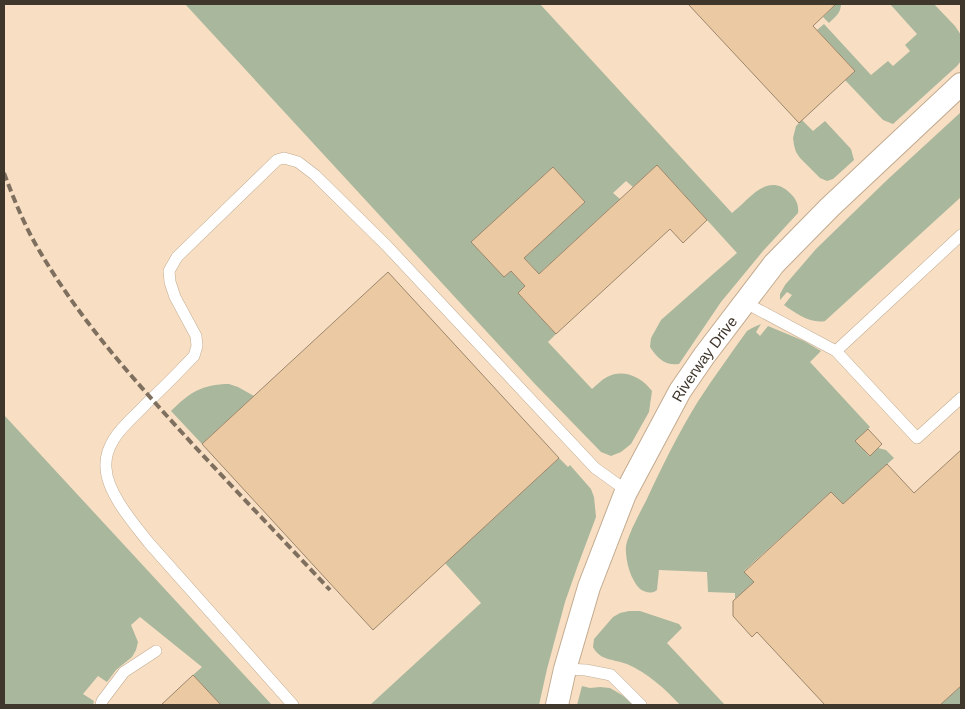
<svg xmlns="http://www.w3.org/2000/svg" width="965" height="709" font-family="Arial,sans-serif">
  <rect width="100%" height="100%" fill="#f8dfc3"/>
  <!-- green -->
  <path fill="#a9b79d" d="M 185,4 L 540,4 L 732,213 C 749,200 767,171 790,193 C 796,199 799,204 798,213 L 763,251 L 721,302 L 679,364 C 665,366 657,358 650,347 L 651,338 L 661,320 L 737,253 L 657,165 L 633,187 L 626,181 L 613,193 L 620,199 L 539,274 L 524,258 L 585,202 L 553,167 L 472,242 L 504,277 L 511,271 L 525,286 L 518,293 L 556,334 L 548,342 L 592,389 C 597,385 601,380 607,377 C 623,368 642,377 652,391 L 649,412 L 631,444 L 621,452 L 611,456 L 601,452 L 534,383 Z
    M 836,4 L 841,4 C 841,13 835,17 829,23 L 823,17 Z
    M 890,4 L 934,4 L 955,26 L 961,35 L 961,61 L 957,66 L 893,124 L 883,120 L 845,80 L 855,71 L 817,30 L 824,24 L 871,75 L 888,61 L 893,66 L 910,51 L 905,45 L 917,34 Z
    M 961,112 L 961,197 L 825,321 C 811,324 795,313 784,305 L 792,295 L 787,292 L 780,300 L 780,294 L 785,285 L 816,249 L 887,180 Z
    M 802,120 L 813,131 L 825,121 L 851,149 L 854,160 L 833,179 L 827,181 L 820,178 L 800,158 L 796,152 L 794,145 L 793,138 L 796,126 Z
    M 761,324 L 756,332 L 760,336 L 768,326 L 804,341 L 821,351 L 810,362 L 870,427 L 856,441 L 869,456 L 878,448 L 886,450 L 894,458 L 843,504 L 831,492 L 744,571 L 754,582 L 735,599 L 735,593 L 708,592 L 707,572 L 659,570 L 657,590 C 652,594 646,593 640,589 C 630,579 625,559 626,546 C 628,535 640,512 646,501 C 661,468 678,434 697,403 C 713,378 730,355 747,331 L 752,328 Z
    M 229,384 L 238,387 L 254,396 L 202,444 L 171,411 C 189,393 202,384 229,384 Z
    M 4,415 L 272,705 L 221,705 L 193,675 L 202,667 L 140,617 L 131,625 L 138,642 L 136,650 L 132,657 L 116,670 L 107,682 L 98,676 L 83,694 L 94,701 L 93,705 L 4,705 Z
    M 559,458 L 568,467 L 570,465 L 591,489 L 594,497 L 596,517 L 578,565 L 565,602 L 547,669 L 539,705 L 370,705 L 481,603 L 445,563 Z
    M 629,611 L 640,611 L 679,624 L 682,628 L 667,643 L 725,705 L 680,705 C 665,689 648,673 627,664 C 614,659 600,661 593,647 L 594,639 L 613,617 L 620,613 Z
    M 582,686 L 590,688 L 600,687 L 610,688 L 622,695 L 634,705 L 577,705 Z
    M 961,686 L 961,705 L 940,705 Z"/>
  <!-- building -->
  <path fill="#ebcaa3" stroke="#9c866c" d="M 688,4 L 836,4 L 813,26 L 855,71 L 799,123 Z
    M 657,165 L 707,220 L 683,243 L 670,229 L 556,334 L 518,293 L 525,286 L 511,271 L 504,277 L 471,242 L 553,167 L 585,202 L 524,258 L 539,274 Z
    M 388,272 L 559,458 L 373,630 L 202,444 Z
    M 868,429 L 882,444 L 870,456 L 855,441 Z
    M 961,450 L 961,686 L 940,705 L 825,705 L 757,632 L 752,637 L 733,616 L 733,601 L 754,582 L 744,572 L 831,492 L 843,504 L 887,464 L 914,493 Z
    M 193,675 L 221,705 L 161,705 Z"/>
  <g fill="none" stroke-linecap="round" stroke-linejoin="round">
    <!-- service casing -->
    <g stroke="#c2ab90" stroke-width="12">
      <path id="service" d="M 744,302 L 836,351 L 917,438 L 961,398
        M 836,351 L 961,235
        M 565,669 L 586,670 L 611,675 L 641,705
        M 101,705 L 102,701 L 124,672 L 156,651
        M 293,705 L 149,543 C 134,524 107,493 106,468 C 105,457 109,447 114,439 C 122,426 135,416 145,405 C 162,389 178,373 194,356 L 197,346 L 196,336 L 175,297 L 170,282 L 169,271 L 177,257 L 277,160 L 284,158 L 298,162 L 315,175 L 386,245 L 595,468 L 627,491"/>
    </g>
    <!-- minor casing -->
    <g stroke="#c2ab90" stroke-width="24">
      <g id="minor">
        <path id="s1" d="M 557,705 L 565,669 L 589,587 L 625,494 L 680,391 L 704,356 L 774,264 L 830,207 L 961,84"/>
      </g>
    </g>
    <!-- service -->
    <use href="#service" stroke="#fff" stroke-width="11"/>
    <!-- minor -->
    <use href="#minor" stroke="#fff" stroke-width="22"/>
    <!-- rail -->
    <path stroke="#7e6f5f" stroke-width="4" stroke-dasharray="8 4" stroke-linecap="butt" d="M 4,173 C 13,197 23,222 36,245 C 72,308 119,363 167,416 C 220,475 276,532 330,590"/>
  </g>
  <g text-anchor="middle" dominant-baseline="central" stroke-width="4" stroke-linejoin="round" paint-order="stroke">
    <!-- street labels -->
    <g font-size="15" fill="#40372c" stroke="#fff">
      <text stroke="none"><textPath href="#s1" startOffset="379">Riverway Drive</textPath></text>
    </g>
  </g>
  <!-- border -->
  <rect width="965" height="709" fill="none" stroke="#40372c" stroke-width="10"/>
</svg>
